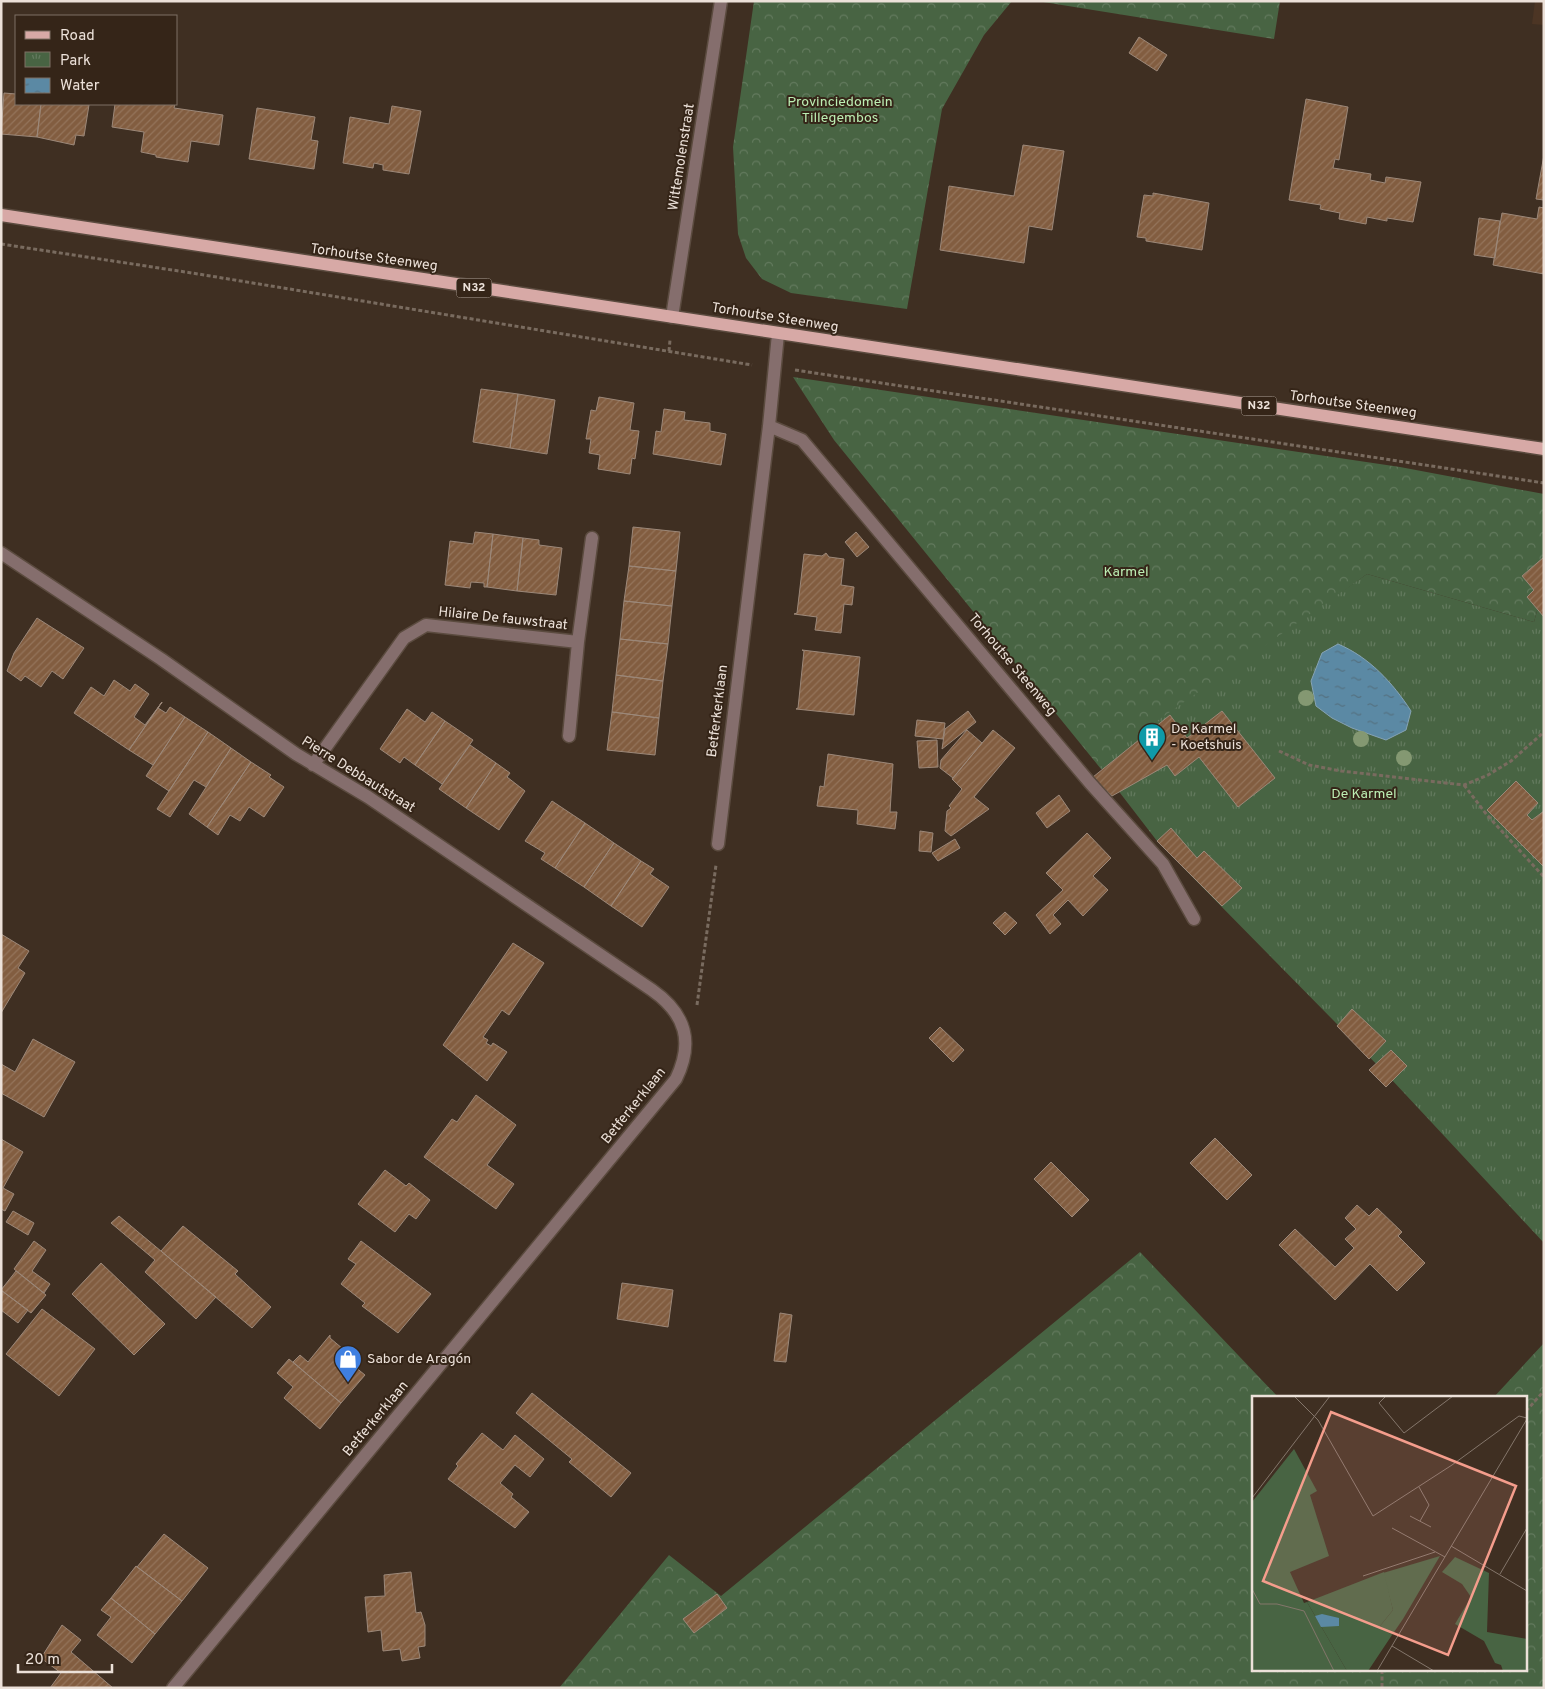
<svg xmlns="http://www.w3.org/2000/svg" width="1545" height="1689" font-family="Overpass,sans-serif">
  <defs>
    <pattern id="forest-crowns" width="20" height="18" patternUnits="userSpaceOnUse" patternTransform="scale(1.25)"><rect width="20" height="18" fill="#486443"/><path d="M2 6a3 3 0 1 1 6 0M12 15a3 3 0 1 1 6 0" fill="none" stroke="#637a5e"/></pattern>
    <pattern id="park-tufts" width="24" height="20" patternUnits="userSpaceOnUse" patternTransform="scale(1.25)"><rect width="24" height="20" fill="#486443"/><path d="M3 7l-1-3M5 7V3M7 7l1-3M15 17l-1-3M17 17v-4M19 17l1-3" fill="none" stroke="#637a5e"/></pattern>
    <pattern id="water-ripples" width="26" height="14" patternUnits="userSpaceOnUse" patternTransform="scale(1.25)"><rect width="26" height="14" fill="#5b89a4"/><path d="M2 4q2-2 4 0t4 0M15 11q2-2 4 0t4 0" fill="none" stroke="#547181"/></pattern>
    <pattern id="building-hatch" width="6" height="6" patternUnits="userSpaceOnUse" patternTransform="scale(1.25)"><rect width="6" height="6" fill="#825d40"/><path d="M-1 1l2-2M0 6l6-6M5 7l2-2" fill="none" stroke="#94745b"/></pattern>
  </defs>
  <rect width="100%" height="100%" fill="#3f2f22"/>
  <!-- built -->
  <path fill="#4c3524" d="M 1535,1 L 1544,1 L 1544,25 L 1532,24 Z"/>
  <!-- forest -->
  <path fill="url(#forest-crowns)" d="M 754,1 L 1012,1 L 984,35 L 942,109 L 907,309 L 791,293 L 762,279 L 746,258 L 738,234 L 733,147 Z
    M 1037,1 L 1280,1 L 1274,39 Z
    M 793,377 L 1400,467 L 1544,494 L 1544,585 L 1534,622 L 1367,574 L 1101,769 L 834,440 Z
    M 1140,1252 L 1279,1398 L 1254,1398 L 1254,1670 L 1526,1670 L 1526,1398 L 1493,1398 L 1544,1343 L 1544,1688 L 559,1688 L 669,1555 L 721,1596 Z"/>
  <!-- park -->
  <path fill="url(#park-tufts)" d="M 1367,574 L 1534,622 L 1544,585 L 1544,1243 L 1392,1080 L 1157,841 L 1097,763 Z"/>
  <!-- water -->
  <path fill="url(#water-ripples)" stroke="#86a3b4" d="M 1338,644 C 1369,657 1393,683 1411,711 L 1406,730 L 1386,740 L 1352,728 L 1332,718 L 1316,706 L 1311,681 L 1322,653 Z"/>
  <!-- building -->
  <path fill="url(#building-hatch)" stroke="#9c8879" d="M 1139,37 L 1167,55 L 1157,71 L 1129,53 Z
    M 4,93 L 16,94 L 16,104 L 41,104 L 37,137 L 1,134 Z
    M 1306,99 L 1348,107 L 1339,160 L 1335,159 L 1333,168 L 1371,174 L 1370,180 L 1385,183 L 1386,177 L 1421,182 L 1413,222 L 1387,218 L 1387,221 L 1367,217 L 1366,224 L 1339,219 L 1340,213 L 1320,209 L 1321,205 L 1289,200 Z
    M 41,104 L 89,105 L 84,136 L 76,135 L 74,145 L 37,137 Z
    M 115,104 L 175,104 L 174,108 L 223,115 L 219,145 L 191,141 L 188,162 L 156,157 L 156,155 L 141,152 L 144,132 L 112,127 Z
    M 392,106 L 421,111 L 409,174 L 383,170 L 383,165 L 374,163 L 373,168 L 343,163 L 350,117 L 389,124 Z
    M 257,108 L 315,117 L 311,140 L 318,141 L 314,169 L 249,159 Z
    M 1023,145 L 1064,151 L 1052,230 L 1029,226 L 1024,263 L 940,250 L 949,186 L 1014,196 Z
    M 1544,155 L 1544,200 L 1536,199 Z
    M 1153,193 L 1209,203 L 1202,250 L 1146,241 L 1146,238 L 1137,237 L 1144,195 L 1153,196 Z
    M 1539,207 L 1544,208 L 1544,274 L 1493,265 L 1502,213 L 1537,219 Z
    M 1479,218 L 1500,221 L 1495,258 L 1474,255 Z
    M 481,389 L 518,394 L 510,448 L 473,442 Z
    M 518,394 L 555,400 L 547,454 L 510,448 Z
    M 599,397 L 634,403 L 630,430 L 639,431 L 635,459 L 632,458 L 630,474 L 598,469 L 600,455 L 589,453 L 591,439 L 586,439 L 591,410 L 596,411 Z
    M 664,409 L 685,412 L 684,420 L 710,423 L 710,431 L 726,434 L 721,465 L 653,454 L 656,431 L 661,432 Z
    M 633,527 L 680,532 L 676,571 L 629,566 Z
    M 475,532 L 493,534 L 487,587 L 484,587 L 484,583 L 471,582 L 470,588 L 445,585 L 450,541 L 473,544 Z
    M 856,532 L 869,547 L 857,557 L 845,542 Z
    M 493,534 L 523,538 L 517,591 L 487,587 Z
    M 523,538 L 539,540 L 539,545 L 562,548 L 556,595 L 517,591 Z
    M 826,553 L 829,557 L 844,559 L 841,585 L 854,587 L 852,605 L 844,604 L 841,633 L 815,630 L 817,617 L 794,614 L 797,613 L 804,554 L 822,556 Z
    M 1544,557 L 1544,617 L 1527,597 L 1534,590 L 1522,576 Z
    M 629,566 L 676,571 L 672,606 L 624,601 Z
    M 624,601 L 672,606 L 668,644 L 620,639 Z
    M 37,618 L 84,648 L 63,679 L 52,671 L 41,687 L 25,676 L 21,681 L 7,671 L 14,653 Z
    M 620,639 L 668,644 L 663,681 L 616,675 Z
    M 802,650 L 860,657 L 854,715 L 796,709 L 798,708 L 804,651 Z
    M 616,675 L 663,681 L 659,718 L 612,712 Z
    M 114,680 L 130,691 L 135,684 L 149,694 L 134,717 L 145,725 L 162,702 L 129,750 L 74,713 L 91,687 L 104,696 Z
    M 162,702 L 158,708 L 166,713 L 170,707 L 185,717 L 153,765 L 129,750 Z
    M 407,709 L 425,722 L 432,712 L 445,721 L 415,765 L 404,757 L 400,763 L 380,749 Z
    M 968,711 L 976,722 L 942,749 L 945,729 Z
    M 1222,711 L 1275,778 L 1238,807 L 1199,757 L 1175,776 L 1167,765 L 1112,796 L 1093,777 L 1170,715 L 1187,738 Z
    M 612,712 L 659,718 L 655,755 L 607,750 Z
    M 185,717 L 208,732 L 169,791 L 146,776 Z
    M 917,720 L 945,723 L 943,739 L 915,736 Z
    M 445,721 L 473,740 L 442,784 L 415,765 Z
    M 967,730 L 982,743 L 953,778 L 940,768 L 941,760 Z
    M 993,730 L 1015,748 L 974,797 L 989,809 L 951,836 L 945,831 L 947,811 L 951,808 L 949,806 L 962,789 L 952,779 Z
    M 208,732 L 231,748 L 206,787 L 194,780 L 170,817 L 157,809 Z
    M 937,740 L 938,767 L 919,768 L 917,741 Z
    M 470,745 L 496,763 L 466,808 L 439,789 Z
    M 231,748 L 251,762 L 207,827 L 189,814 Z
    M 828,754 L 893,764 L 890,812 L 897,812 L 895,829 L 857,824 L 858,810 L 817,806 L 820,786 L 824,787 Z
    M 251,762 L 271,775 L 269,777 L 284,787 L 264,817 L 249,807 L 240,821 L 230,815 L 218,835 L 207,827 Z
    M 496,763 L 510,773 L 507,777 L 525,791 L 499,830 L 466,808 Z
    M 1516,781 L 1538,803 L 1527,815 L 1532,820 L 1544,811 L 1544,867 L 1487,810 Z
    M 1059,795 L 1070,811 L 1047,828 L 1036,813 Z
    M 552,801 L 585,823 L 555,868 L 541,859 L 545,853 L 525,841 Z
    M 585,823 L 614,843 L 584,887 L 555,868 Z
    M 1171,828 L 1197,858 L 1204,851 L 1242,888 L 1222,906 L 1157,841 Z
    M 920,831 L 933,833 L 931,852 L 919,851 Z
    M 1087,833 L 1111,858 L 1093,876 L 1108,890 L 1083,916 L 1068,900 L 1053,915 L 1061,924 L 1050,934 L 1036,915 L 1063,890 L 1046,873 Z
    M 955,839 L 960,848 L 938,861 L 932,853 Z
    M 614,843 L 641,861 L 611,906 L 584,887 Z
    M 641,861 L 654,869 L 650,874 L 669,887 L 642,927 L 611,906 Z
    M 1005,912 L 1017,923 L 1005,935 L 993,923 Z
    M 1,934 L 29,951 L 18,968 L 25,973 L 1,1013 Z
    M 513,943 L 544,963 L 509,1015 L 502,1010 L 483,1037 L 488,1040 L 486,1043 L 491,1046 L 493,1043 L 507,1052 L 487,1081 L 443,1045 Z
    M 1352,1009 L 1386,1041 L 1369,1059 L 1337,1026 Z
    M 940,1027 L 964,1050 L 953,1062 L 929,1038 Z
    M 33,1039 L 75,1062 L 44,1117 L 1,1093 L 1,1064 L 15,1072 Z
    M 1391,1050 L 1407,1066 L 1386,1087 L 1369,1070 Z
    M 476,1095 L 516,1125 L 487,1165 L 514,1184 L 496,1209 L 424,1157 L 452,1119 L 457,1122 Z
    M 1215,1138 L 1252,1175 L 1227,1200 L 1190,1163 Z
    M 1,1139 L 23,1152 L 3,1188 L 14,1194 L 5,1211 L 1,1209 Z
    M 1051,1162 L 1089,1200 L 1072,1217 L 1034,1179 Z
    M 385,1170 L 406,1186 L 409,1183 L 430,1200 L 416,1219 L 409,1214 L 395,1232 L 358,1204 Z
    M 1357,1205 L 1369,1216 L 1377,1208 L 1402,1232 L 1398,1236 L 1425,1263 L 1397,1291 L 1370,1264 L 1335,1300 L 1279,1245 L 1295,1229 L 1335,1267 L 1354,1248 L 1345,1239 L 1356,1229 L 1345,1218 Z
    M 13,1211 L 34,1223 L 28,1235 L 6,1222 Z
    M 119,1216 L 216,1297 L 196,1319 L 145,1272 L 155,1260 L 111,1223 Z
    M 183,1226 L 238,1271 L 235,1274 L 271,1307 L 252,1328 L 161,1251 Z
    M 34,1241 L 46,1250 L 32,1271 L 50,1284 L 44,1293 L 14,1269 Z
    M 361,1241 L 431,1294 L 398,1333 L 362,1306 L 365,1303 L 341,1284 L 356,1264 L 348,1259 Z
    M 101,1263 L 165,1324 L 134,1355 L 72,1294 Z
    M 16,1271 L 46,1295 L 31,1313 L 1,1290 Z
    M 622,1283 L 673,1290 L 668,1327 L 617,1319 Z
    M 2,1291 L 28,1310 L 18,1323 L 1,1310 Z
    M 42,1309 L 95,1349 L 59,1396 L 6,1354 Z
    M 780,1313 L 792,1315 L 786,1362 L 774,1361 Z
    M 330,1335 L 330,1338 L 343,1349 L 339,1354 L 365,1375 L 341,1403 L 293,1362 L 300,1355 L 308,1362 Z
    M 289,1359 L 341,1403 L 320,1429 L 284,1398 L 293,1387 L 277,1373 Z
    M 532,1393 L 631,1473 L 611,1497 L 569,1462 L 572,1459 L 516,1413 Z
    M 482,1433 L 503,1450 L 515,1435 L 544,1459 L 530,1477 L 515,1465 L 500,1483 L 513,1494 L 511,1497 L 529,1512 L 515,1528 L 448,1479 L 458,1466 L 456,1464 Z
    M 164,1534 L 208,1568 L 182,1601 L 137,1567 Z
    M 136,1566 L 182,1601 L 155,1634 L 111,1598 Z
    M 411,1572 L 416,1613 L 421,1612 L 425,1625 L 425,1646 L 418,1647 L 420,1658 L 402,1661 L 400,1649 L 383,1651 L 381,1630 L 368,1632 L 365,1597 L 385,1596 L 384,1575 Z
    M 717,1594 L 727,1608 L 694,1633 L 683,1619 Z
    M 111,1598 L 155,1634 L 132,1663 L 97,1635 L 111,1617 L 101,1610 Z
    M 62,1625 L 81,1640 L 71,1652 L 113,1688 L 50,1688 L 61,1673 L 41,1658 Z"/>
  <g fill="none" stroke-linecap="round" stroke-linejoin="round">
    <!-- minor casing -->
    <g stroke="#5b4b3f" stroke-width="15">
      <path id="minor" d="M 672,317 L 721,1
        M 769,426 L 802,440 L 1090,783 L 1163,864 L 1194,919
        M 1,553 L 161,659 L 296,754 L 368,797 L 652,990 C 686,1014 694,1042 676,1079 L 173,1688
        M 569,736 L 578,642 L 592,538
        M 313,765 L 404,638 L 426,625 L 578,642
        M 718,844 L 769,426 L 778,334"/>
    </g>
    <!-- major casing -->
    <g stroke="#5b4b3f" stroke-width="15">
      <path id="major" d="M 1,215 L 1544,449"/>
    </g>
    <!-- path -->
    <path stroke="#796b5f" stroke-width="3" stroke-dasharray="4 2.5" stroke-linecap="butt" d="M 1,244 L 192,273 L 752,365
      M 669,351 L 670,340
      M 795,370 L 1544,483
      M 1279,751 L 1309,765 L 1341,771 L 1464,785 L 1488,775 L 1511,761 L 1544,732
      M 1464,785 L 1487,815 L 1544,877
      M 697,1005 L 716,865
      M 1526,1411 L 1544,1391
      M 1382,1670 L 1382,1688"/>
    <!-- minor -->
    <use href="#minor" stroke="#856e6d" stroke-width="12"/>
    <!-- major -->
    <use href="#major" stroke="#d7a9a6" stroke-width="12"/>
  </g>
  <!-- trees -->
  <g fill="#849872">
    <circle cx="1306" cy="698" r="8"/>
    <circle cx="1361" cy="739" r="8"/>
    <circle cx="1404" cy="758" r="8"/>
  </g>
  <!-- icons -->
  <defs>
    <g id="building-pin" transform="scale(1.4375)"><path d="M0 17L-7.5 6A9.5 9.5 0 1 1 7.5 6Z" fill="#0f9aa8" stroke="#352518"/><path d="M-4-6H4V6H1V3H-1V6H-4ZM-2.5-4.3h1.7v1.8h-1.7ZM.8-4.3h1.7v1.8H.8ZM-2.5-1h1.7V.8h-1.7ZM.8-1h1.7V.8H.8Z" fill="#fff"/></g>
    <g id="shop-pin" transform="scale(1.4375)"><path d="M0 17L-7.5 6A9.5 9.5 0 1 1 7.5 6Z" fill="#3f7fe0" stroke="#352518"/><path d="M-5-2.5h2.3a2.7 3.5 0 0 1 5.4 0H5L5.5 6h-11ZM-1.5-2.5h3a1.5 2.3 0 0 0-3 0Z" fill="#fff"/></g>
  </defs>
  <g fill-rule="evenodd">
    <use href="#building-pin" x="1152" y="737"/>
    <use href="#shop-pin" x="348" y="1359"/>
  </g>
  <g text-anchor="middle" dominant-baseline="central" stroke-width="4" stroke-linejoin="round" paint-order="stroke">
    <!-- shield labels -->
    <g fill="#352518" stroke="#b5a99f" stroke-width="1">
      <rect x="456.5" y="278.5" width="35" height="19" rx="4"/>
      <rect x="1241.5" y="396.5" width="35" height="19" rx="4"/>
    </g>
    <g font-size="12" font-weight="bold" fill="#ece1d9">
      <text x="474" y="288">N32</text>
      <text x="1259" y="406">N32</text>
    </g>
    <!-- park labels -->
    <g font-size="14" fill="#bceeb3" stroke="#352518">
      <text x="840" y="102">Provinciedomein<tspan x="840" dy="16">Tillegembos</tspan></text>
      <text x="1126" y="572">Karmel</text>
      <text x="1364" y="794">De Karmel</text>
    </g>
    <!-- street labels -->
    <g font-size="14" fill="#ece1d9" stroke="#352518">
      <text transform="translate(682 157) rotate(-81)">Wittemolenstraat</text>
      <text transform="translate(374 258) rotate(8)">Torhoutse Steenweg</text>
      <text transform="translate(775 318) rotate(9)">Torhoutse Steenweg</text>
      <text transform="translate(1353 405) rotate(8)">Torhoutse Steenweg</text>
      <text transform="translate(503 619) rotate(6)">Hilaire De fauwstraat</text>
      <text transform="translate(1012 665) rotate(50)">Torhoutse Steenweg</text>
      <text transform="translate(718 711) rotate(-83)">Betferkerklaan</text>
      <text transform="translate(358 775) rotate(32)">Pierre Debbautstraat</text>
      <text transform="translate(634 1106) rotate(-51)">Betferkerklaan</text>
      <text transform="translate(376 1419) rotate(-50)">Betferkerklaan</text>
    </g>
    <!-- poi labels -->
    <g font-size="14" fill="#ece1d9" stroke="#352518" text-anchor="start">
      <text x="1171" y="729">De Karmel<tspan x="1171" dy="16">- Koetshuis</tspan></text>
      <text x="367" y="1359">Sabor de Aragón</text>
    </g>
  </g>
  <!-- overview -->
  <g transform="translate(1252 1396)">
    <rect width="275" height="275" fill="#3f2f22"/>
    <path d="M 42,53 L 65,95 L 58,99 L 77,160 L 38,176 L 52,207 L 55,206 L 95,275 L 0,275 L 0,106 ZM 188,160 L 151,223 L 140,239 L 128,230 L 141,214 L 131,177 ZM 203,161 L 237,177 L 235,236 L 275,243 L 275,275 L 251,275 L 249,269 L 243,267 L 232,245 L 203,228 L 219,201 L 210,188 L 190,176 Z" fill="#486443"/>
    <path d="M 132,176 L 141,214 L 128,230 L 140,239 L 116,275 L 95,275 L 55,206 Z" fill="#486443"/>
    <path d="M 70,218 L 87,222 L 87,230 L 69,231 L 63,220 Z" fill="#5b89a4"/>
    <path fill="none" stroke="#84766b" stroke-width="1" d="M 42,0 L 66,24 L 121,120 L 200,69 L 267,20 L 275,22M 134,0 L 127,7 L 152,37 L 201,0M 167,91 L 177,109 L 168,125M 0,102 L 78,0M 158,120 L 179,131M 140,132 L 193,161M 199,150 L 275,195M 248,178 L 275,132M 111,180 L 183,156M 0,193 L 8,208 L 25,208 L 52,215 L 82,275M 140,250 L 182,275M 125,275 L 275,23"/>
    <path fill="#f49d8c" fill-opacity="0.15" stroke="#f49d8c" stroke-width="2.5" d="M 79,16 L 264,90 L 196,259 L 11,185 Z"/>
    <rect width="275" height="275" fill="none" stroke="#ece1d9" stroke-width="2.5"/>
  </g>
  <!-- border -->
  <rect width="1545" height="1689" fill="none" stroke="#ece1d9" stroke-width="5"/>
  <!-- legend -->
  <rect x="15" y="15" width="162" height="90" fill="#352518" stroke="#7e7065"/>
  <rect x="25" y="31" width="25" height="8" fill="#d7a9a6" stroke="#7e7065"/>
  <text x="60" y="40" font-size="15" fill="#ece1d9">Road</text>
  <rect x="25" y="52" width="25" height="15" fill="url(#park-tufts)" stroke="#7e7065"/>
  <text x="60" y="65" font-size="15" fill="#ece1d9">Park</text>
  <rect x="25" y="78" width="25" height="15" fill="url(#water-ripples)" stroke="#7e7065"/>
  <text x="60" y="90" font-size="15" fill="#ece1d9">Water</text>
  <!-- scale -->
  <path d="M18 1664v8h94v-8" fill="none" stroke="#ece1d9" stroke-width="2.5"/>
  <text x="25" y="1664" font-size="15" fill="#ece1d9" stroke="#352518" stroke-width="4" paint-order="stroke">20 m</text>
</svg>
